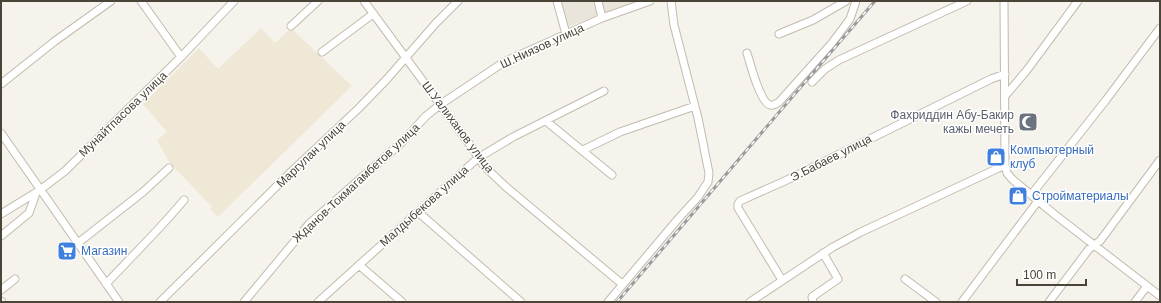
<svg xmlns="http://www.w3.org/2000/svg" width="1161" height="303" font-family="Arial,sans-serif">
  <rect width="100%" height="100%" fill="#f6f3ec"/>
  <!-- residential -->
  <path fill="#eae5da" d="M 560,1 L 637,1 L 567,27 Z"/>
  <!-- education -->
  <path fill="#efe8d6" d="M 261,28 L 275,43 L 290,29 L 294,31 L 352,86 L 218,217 L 210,209 L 212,207 L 169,162 L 157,140 L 167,132 L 143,104 L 199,48 L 218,69 Z"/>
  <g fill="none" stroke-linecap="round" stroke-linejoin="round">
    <!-- minor casing -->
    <g stroke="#c2bbae" stroke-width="9">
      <path id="minor" d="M 141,1 L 181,57
        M 364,1 L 473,149 L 484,166 L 505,186 L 622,284
        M 557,1 L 566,34
        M 598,1 L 602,18
        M 1004,1 L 1005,165 L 1007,173 L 1012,179 L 1054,214 L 1160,296
        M 291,26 L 318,1
        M 779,34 L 813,20 L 846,1
        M 322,52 L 373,14
        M 747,53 C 750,63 760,102 770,105 C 773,106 776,104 779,102 L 832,43 L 850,19 L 856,1
        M 812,82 L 825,69 L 839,60 L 967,1
        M 1,84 L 55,41 L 111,1
        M 1005,96 L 1027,70 L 1078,1
        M 546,121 L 612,175
        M 1,133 L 119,302
        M 583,150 L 620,132 L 695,106
        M 1031,195 L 1106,100 L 1160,28
        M 418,212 L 521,302
        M 1,214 L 40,190 L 65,171 L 181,57 L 234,1
        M 1,236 L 29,213 L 36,193
        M 78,243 L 143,192 L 169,168
        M 359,265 L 402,302
        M 905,279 L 936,302
        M 782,280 L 738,208 L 738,204 L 740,201 L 787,180 L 991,79 L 1005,74
        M 106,284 C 132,256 160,229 184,200
        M 1,290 L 15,279
        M 1,301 L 2,302
        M 160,302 L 293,170 L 358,109 L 387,79 L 436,23 L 458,1
        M 244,302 L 309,224 L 401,143 L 426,116 L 441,104 L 504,62 L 602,18 L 650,1
        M 318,302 L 478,158 L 513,137 L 604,91
        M 608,302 L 678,219 L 698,197 L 708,182 L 709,173 L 698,118 L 674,25 L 671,1
        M 750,302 L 833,247 L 861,232 L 1005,165
        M 813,302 L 812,297 L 838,279 L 823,253
        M 962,302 L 1038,201
        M 1049,302 L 1089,249 L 1100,241 L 1160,160
        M 1135,302 L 1147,286"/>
    </g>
    <!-- minor -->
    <use href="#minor" stroke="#fff" stroke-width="7"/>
    <!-- rail casing -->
    <g stroke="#9a9a9a" stroke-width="3">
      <path id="rail" d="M 617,302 L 787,103 L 875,1"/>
    </g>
    <!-- rail -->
    <use href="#rail" stroke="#fff" stroke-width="1.5" stroke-dasharray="4.5" stroke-linecap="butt"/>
  </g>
  <!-- icons -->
  <defs>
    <g id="mosque-square" transform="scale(1)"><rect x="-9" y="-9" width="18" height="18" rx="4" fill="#6b7280" stroke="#fff"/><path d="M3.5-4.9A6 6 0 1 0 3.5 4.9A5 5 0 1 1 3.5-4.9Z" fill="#fff"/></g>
    <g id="shop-square" transform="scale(1)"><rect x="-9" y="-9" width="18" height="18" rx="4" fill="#3f7fe0" stroke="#fff"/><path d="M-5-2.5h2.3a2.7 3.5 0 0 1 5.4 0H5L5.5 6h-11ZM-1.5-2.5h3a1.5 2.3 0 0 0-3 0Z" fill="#fff"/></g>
    <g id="supermarket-square" transform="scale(1)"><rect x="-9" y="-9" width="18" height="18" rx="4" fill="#3f7fe0" stroke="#fff"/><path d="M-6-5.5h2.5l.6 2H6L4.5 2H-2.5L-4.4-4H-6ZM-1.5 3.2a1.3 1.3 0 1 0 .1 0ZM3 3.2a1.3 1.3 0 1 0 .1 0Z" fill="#fff"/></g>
  </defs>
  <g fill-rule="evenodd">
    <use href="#mosque-square" x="1028" y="122"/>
    <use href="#shop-square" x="996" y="157"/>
    <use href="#shop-square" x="1018" y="196"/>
    <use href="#supermarket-square" x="67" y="251"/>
  </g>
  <g text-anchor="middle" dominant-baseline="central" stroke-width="3" stroke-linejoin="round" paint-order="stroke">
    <!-- street labels -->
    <g font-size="12" fill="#4b4439" stroke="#fff">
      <text transform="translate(542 46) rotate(-25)">Ш.Ниязов улица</text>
      <text transform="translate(123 114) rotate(-44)">Мунайтпасова улица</text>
      <text transform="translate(458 127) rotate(53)">Ш.Уалиханов улица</text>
      <text transform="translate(311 154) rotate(-44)">Маргулан улица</text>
      <text transform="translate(831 158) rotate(-27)">Э.Бабаев улица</text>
      <text transform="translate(356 183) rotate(-43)">Жданов-Токмагамбетов улица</text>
      <text transform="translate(424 206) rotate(-42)">Малдыбекова улица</text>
    </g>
    <!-- worship labels -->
    <g font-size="12" fill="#5b616d" stroke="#fff" text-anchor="end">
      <text x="1014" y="115">Фахриддин Абу-Бакир<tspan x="1014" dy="14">кажы мечеть</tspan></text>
    </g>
    <!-- shop labels -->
    <g font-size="12" fill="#366cbe" stroke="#fff" text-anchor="start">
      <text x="1010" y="150">Компьютерный<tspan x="1010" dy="14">клуб</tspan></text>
      <text x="1032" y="196">Стройматериалы</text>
      <text x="81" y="251">Магазин</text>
    </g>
  </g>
  <!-- border -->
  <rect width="1161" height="303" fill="none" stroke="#4b4439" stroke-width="4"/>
  <!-- scale -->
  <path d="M1017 279v6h69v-6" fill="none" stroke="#4b4439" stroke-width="2"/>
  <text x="1023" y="279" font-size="12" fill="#4b4439" stroke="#ffffff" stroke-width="3" paint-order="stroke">100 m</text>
</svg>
